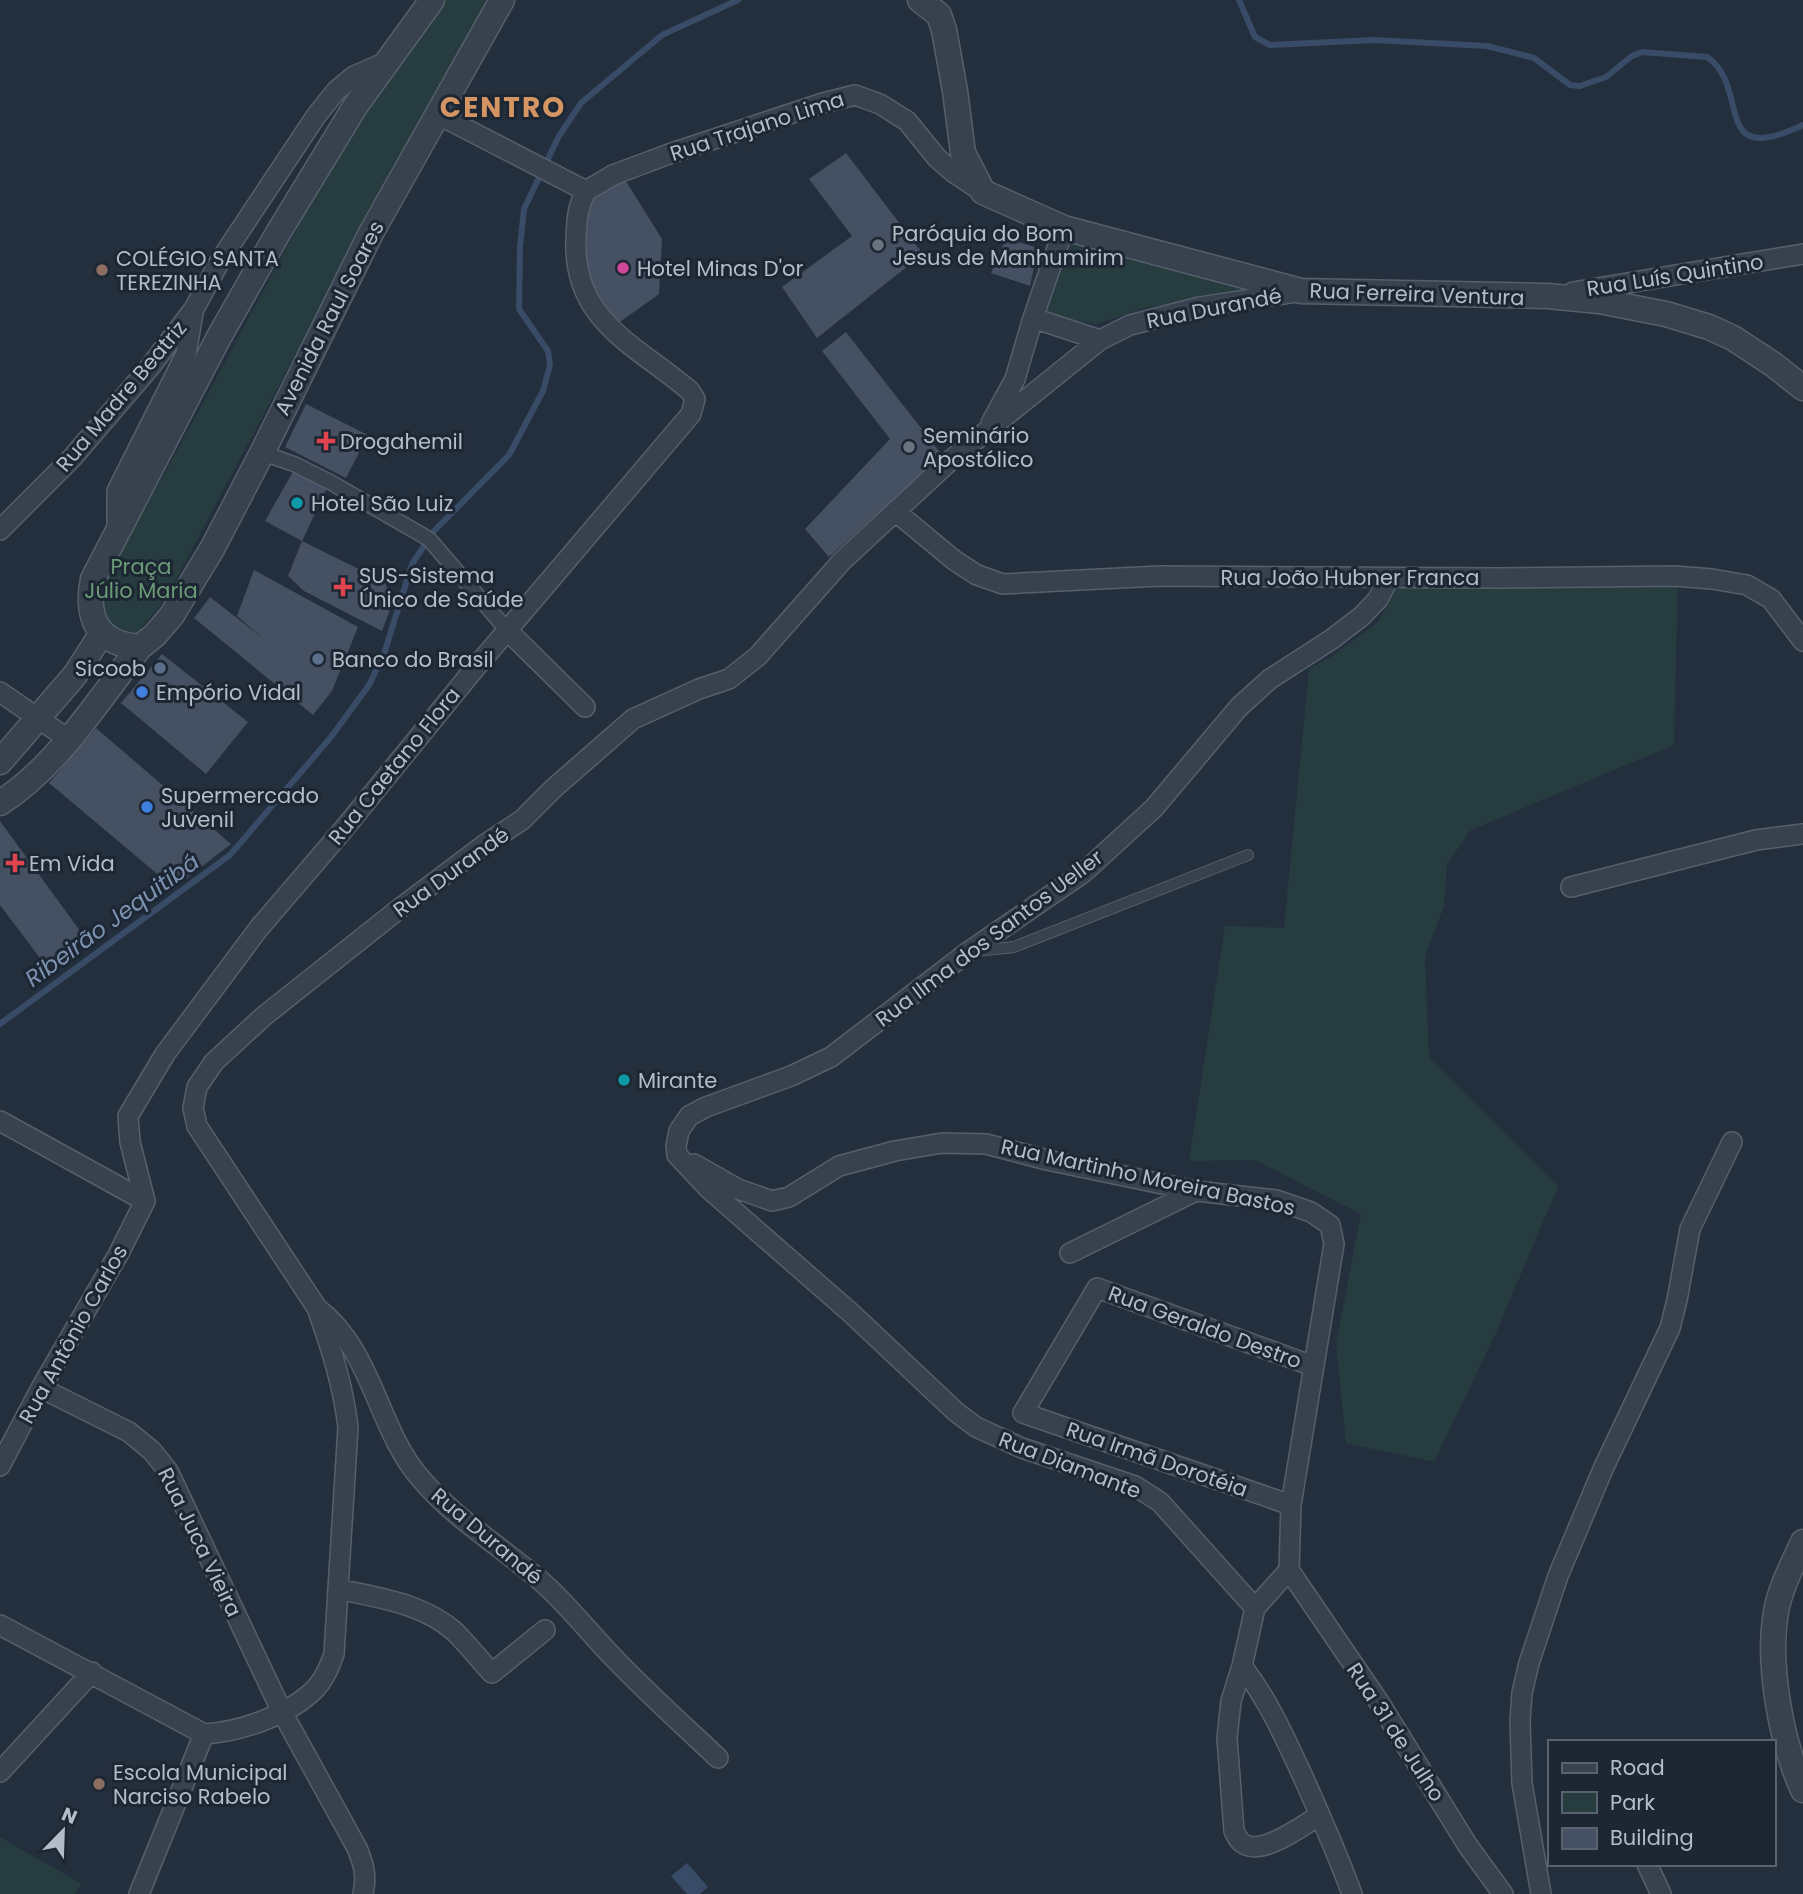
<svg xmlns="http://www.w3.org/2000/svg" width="1803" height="1894" font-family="Poppins,sans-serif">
  <rect width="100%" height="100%" fill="#242f3e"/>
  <!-- green -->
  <path fill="#263c3f" d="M 442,0 L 491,0 L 358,237 L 165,600 L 132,639 L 101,630 L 93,598 L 172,460 L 336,156 Z
    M 1065,238 L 1272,289 L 1145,308 L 1097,324 L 1043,317 Z
    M 1678,570 L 1674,745 L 1471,830 L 1447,864 L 1444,906 L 1425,956 L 1429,1058 L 1558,1187 L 1495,1335 L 1434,1462 L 1346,1443 L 1336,1343 L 1361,1214 L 1255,1160 L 1189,1161 L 1225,926 L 1284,928 L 1309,669 L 1332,656 L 1378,622 L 1396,589 Z
    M 0,1837 L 82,1884 L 75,1894 L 0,1894 Z"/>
  <!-- water -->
  <path fill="#394c67" d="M 687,1863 L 708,1887 L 700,1894 L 687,1894 L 671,1876 Z"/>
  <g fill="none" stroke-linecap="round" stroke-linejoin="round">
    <!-- stream -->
    <path stroke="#394c67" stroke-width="6" d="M 1239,0 L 1255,37 L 1270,45 L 1374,40 L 1487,46 L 1534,58 L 1570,85 L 1580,86 L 1606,77 L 1632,56 L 1642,52 L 1707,57 C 1752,87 1709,170 1803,125
      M 0,1024 L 230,855 L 331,737 L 369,685 L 384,654 L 412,564 L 434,531 L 509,455 L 543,391 L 550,365 L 548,351 L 519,309 L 520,247 L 524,209 L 559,136 L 581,103 L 662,35 L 738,0"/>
  </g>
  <!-- building -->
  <path fill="#455162" d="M 846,153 L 923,254 L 817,338 L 782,287 L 852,236 L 809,179 Z
    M 624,178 L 662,239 L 659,294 L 613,327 L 594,296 L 584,252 L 587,209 L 591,197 Z
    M 1006,238 L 1038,248 L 1030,286 L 991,273 Z
    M 846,332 L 942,455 L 829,557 L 805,529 L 890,439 L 822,351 Z
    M 306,404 L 368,435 L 346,478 L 285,447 Z
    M 295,468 L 328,486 L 302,541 L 265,521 Z
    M 302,541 L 385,582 L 392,604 L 382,631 L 304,591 L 288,576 Z
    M 254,570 L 358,627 L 332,691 L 313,715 L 194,618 L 210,597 L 264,639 L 237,616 Z
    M 162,654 L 248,722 L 206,774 L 121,703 Z
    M 96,728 L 231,844 L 174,888 L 49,783 Z
    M 0,821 L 83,935 L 46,966 L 0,905 Z"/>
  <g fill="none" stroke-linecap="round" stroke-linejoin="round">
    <!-- service casing -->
    <g stroke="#565f6c" stroke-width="12">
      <path id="service" d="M 976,951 L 1014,947 L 1248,855"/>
    </g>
    <!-- pedestrian casing -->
    <g stroke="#565f6c" stroke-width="17">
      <path id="pedestrian" d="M 262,453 L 294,464 L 330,482 L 429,539 L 507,630"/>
    </g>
    <!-- minor casing -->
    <g stroke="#565f6c" stroke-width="22">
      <path id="minor" d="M 439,115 L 586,191
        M 586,191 L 613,175 L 669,154 L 823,103 L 855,95 L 880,104 L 907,121 L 937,158 L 953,172 L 983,192
        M 1573,292 L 1803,254
        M 1033,318 L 1100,340
        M 991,423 L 1015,379 L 1033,318 L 1064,228
        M 896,512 L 954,560 L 977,575 L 1003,584 L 1160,576 L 1499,578 L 1674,576 L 1712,579 L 1747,585 L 1771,599 L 1803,641
        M 0,530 L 72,458 L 150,367 L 194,309 L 221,259 L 316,116 L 336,91 L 354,76 L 386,62
        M 117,531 L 117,491 L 186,354 L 193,313
        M 507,630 L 585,707
        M 0,692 L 68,739
        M 1571,887 L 1756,840 L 1803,834
        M 0,1121 L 145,1201
        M 694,1164 L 738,1189 L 772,1201 L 789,1197 L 839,1166 L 895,1151 L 942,1143 L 986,1144 L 1047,1160 L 1196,1191 L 1276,1200 L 1311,1212 L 1330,1225 L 1334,1244 L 1291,1505 L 1289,1570
        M 145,1201 L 130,1142 L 128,1116 L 165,1054 L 259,928 L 343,830 L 471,673 L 691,414 L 695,399 L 690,391 C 636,345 572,321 576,238 C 577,219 577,208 586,191
        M 1070,1253 L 1196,1191
        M 41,1388 L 129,1432 L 152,1451 L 168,1471 L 282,1712 L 357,1848 C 364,1865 367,1876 363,1894
        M 0,1466 L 41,1388 L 119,1253 L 145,1201
        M 1291,1505 L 1023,1413 L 1097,1288 L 1313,1366
        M 1289,1570 L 1379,1702 L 1468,1846 L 1503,1894
        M 1289,1570 L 1255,1608 L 1242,1666 L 1231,1701 L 1227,1738 L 1234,1831 C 1237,1836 1239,1842 1244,1844 C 1263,1856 1303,1825 1320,1815
        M 338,1589 C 378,1598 423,1603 455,1632 C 468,1645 480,1660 492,1673 L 545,1630
        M 1255,1608 L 1160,1502 L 1135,1486 L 1022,1448 L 976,1427 L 956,1412 L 851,1313 L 709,1189 L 677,1155 L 676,1146 L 679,1131 L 689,1116 L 706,1107 L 791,1076 L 831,1057 L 968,952 L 1083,873 L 1154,808 L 1239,707 L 1270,679 L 1332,639 L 1362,616 L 1378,599 L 1389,578
        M 0,1625 L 204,1734
        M 1242,1666 C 1269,1701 1286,1740 1304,1779 C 1321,1817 1338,1855 1352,1894
        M 204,1734 C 240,1732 290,1715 316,1688 C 325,1678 330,1666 334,1654 L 348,1427 C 343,1386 332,1350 318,1311
        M 718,1758 C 682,1724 645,1691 611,1655 C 588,1631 567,1604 542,1582 C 502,1547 456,1520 421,1479 C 377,1429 373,1350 317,1308 L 197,1126 L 193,1108 L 197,1087 L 214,1062 L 264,1016 L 399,909 L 484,845 L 522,820 L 554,788 L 633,719 L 699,689 L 729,679 L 758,656 L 842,561 L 952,459 L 1100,340 L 1130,325 L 1200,307 L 1297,292
        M 0,1772 L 92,1672
        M 1647,1864 L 1661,1894
        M 139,1894 L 204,1734
        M 1541,1894 L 1522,1783 L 1520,1721 L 1522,1693 L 1529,1663 L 1558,1576 L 1603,1469 L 1670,1328 L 1677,1300 L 1690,1229 L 1732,1142"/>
    </g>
    <!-- tertiary casing -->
    <g stroke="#565f6c" stroke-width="27">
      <path id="tertiary" d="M 432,0 L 356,105 L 278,233 L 219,337 L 93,579 C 85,619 98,644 140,647 L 155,635 L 172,615 L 212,549 L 262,453 L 371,233 L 502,0
        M 920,0 L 939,15 L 944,30 L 955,91 L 963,153 L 983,192 L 1064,228 L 1301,291 L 1548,296 L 1599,301 L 1666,314 L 1709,327 L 1733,338 L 1774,365 L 1803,388
        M 0,762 L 75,675 L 102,633
        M 0,803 C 59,765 97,701 140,647
        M 1803,1542 C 1793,1564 1780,1588 1776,1612 C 1767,1665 1781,1741 1803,1790"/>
    </g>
    <!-- service -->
    <use href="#service" stroke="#38414e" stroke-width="10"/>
    <!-- pedestrian -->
    <use href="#pedestrian" stroke="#38414e" stroke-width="14"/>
    <!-- minor -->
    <use href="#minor" stroke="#38414e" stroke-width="19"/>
    <!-- tertiary -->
    <use href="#tertiary" stroke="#38414e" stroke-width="24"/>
  </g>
  <!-- markers -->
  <g fill="#6b7280" stroke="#1d2633" stroke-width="2.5">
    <circle cx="878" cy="245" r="7"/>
    <circle cx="909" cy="447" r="7"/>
  </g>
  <circle fill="#d1479c" stroke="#1d2633" stroke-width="2.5" cx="623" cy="268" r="7"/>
  <g fill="#8d6e63" stroke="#1d2633" stroke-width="2.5">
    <circle cx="102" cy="270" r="7"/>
    <circle cx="99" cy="1784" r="7"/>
  </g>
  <g fill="#e0444e" stroke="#1d2633" stroke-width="2.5">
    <path d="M322.5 430.5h7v7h7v7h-7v7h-7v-7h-7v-7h7z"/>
    <path d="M339.5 576.5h7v7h7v7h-7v7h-7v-7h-7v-7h7z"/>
    <path d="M11.5 852.5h7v7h7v7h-7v7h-7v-7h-7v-7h7z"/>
  </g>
  <g fill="#0f9aa8" stroke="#1d2633" stroke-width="2.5">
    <circle cx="297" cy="503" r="7"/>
    <circle cx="624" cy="1080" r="7"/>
  </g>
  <g fill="#5c6f8a" stroke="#1d2633" stroke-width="2.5">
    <circle cx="318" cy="659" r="7"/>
    <circle cx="160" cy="668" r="7"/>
  </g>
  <g fill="#3f7fe0" stroke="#1d2633" stroke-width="2.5">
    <circle cx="142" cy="692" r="7"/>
    <circle cx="147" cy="807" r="7"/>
  </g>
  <g text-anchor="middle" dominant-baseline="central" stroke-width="6" stroke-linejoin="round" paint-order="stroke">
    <!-- street labels -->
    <g font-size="21" fill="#b4bcc9" stroke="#1d2633">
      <text transform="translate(757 126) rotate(-18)">Rua Trajano Lima</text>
      <text transform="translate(1675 275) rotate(-9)">Rua Luís Quintino</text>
      <text transform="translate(1417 294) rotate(2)">Rua Ferreira Ventura</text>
      <text transform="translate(1214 308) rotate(-11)">Rua Durandé</text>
      <text transform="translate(329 318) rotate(-63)">Avenida Raul Soares</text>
      <text transform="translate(121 396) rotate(-50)">Rua Madre Beatriz</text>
      <text x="1350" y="577">Rua João Hubner Franca</text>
      <text transform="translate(394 766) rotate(-51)">Rua Caetano Flora</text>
      <text transform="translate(451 872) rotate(-36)">Rua Durandé</text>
      <text transform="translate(989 938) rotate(-37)">Rua Ilma dos Santos Ueller</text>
      <text transform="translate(1148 1177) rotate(12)">Rua Martinho Moreira Bastos</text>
      <text transform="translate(1205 1327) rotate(20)">Rua Geraldo Destro</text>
      <text transform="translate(73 1334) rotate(-61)">Rua Antônio Carlos</text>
      <text transform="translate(1157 1459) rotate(19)">Rua Irmã Dorotéia</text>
      <text transform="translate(1070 1465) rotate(21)">Rua Diamante</text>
      <text transform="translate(487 1536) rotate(40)">Rua Durandé</text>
      <text transform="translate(200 1542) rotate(64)">Rua Juca Vieira</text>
      <text transform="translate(1396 1732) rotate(57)">Rua 31 de Julho</text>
    </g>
    <!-- poi labels -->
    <g font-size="21" fill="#b4bcc9" stroke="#1d2633" text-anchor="start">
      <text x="892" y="233">Paróquia do Bom<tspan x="892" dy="24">Jesus de Manhumirim</tspan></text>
      <text x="116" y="258">COLÉGIO SANTA<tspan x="116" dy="24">TEREZINHA</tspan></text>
      <text x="637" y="268">Hotel Minas D'or</text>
      <text x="923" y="435">Seminário<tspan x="923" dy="24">Apostólico</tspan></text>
      <text x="340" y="441">Drogahemil</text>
      <text x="311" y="503">Hotel São Luiz</text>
      <text x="359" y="575">SUS-Sistema<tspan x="359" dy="24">Único de Saúde</tspan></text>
      <text x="332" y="659">Banco do Brasil</text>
      <text x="146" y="668" text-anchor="end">Sicoob</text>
      <text x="156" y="692">Empório Vidal</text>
      <text x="161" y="795">Supermercado<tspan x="161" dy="24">Juvenil</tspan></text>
      <text x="29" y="863">Em Vida</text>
      <text x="638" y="1080">Mirante</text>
      <text x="113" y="1772">Escola Municipal<tspan x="113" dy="24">Narciso Rabelo</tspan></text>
    </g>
    <!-- park labels -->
    <g font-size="21" fill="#6b9a76" stroke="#1d2633">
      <text x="141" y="566">Praça<tspan x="141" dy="24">Júlio Maria</tspan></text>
    </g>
    <!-- water labels -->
    <g font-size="23" font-style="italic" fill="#7c92b1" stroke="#1d2633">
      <text transform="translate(112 920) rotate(-36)">Ribeirão Jequitibá</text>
    </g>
    <!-- district labels -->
    <g font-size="28" font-weight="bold" letter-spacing="2" fill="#d59563" stroke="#1d2633">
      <text x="503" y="107">CENTRO</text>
    </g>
  </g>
  <!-- legend -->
  <rect x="1548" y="1740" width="228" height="126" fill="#1d2633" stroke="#59626f" stroke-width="2"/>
  <rect x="1562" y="1763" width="35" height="10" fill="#38414e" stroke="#59626f" stroke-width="2"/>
  <text x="1610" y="1775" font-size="21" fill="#b4bcc9">Road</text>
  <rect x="1562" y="1792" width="35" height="21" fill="#263c3f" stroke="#59626f" stroke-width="2"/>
  <text x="1610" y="1810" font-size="21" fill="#b4bcc9">Park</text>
  <rect x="1562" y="1828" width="35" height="21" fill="#455162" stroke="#59626f" stroke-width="2"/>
  <text x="1610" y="1845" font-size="21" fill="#b4bcc9">Building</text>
  <!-- north arrow -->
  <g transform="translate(63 1831) rotate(23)" stroke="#1d2633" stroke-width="5" paint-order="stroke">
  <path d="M0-5L12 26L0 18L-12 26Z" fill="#b4bcc9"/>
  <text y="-10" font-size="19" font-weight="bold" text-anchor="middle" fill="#b4bcc9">N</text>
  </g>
</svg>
